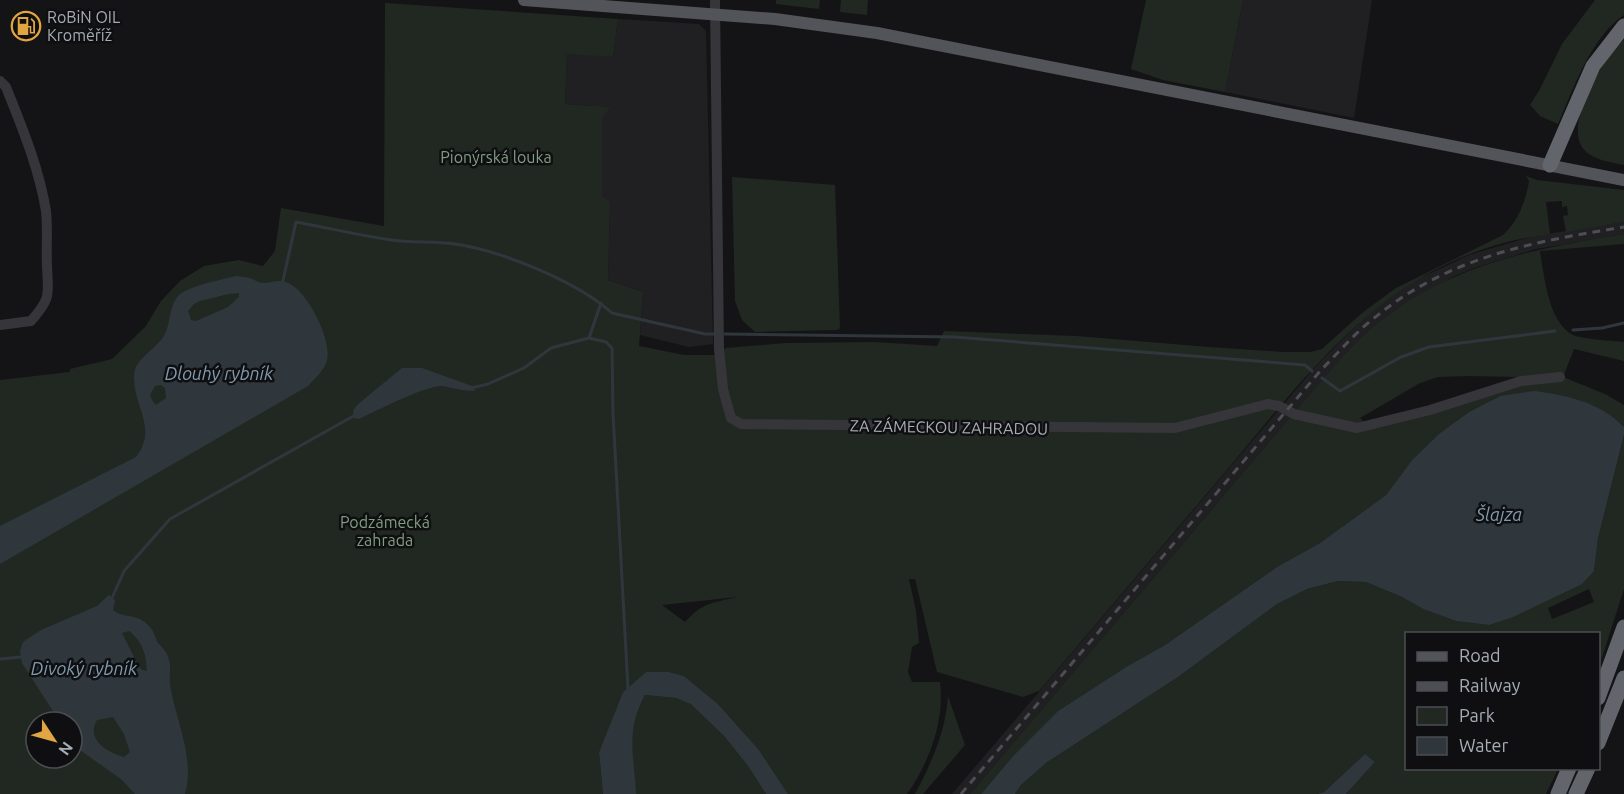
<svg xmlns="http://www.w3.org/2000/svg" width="1624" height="794" font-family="Ubuntu,sans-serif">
  <rect width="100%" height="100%" fill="#141416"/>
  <!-- built -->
  <path fill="#202023" d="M 1243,0 L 1372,0 L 1354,118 L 1225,92 Z
    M 618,19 L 699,24 L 706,31 L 713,344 L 689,347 L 640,335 L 643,292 L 608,280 L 610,203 L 602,196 L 602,116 L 611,107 L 565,104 L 567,53 L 613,57 Z
    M 1624,222 L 1624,234 L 1536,249 L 1474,268 L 1455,276 L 1398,308 L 1376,325 L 1326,375 L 970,794 L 952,794 L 1316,366 L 1368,314 L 1414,281 L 1469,255 L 1534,236 Z"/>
  <!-- green -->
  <path fill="#212821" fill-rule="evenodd" d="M 776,0 L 820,0 L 819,9 L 776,4 Z
    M 841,0 L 868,0 L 867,15 L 840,12 Z
    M 1146,0 L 1243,0 L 1225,92 L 1163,80 L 1131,69 Z
    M 1595,0 L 1624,0 L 1624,15 C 1591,37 1573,89 1558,124 L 1540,116 L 1530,105 L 1540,89 L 1562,44 Z
    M 385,3 L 618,19 L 613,57 L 567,54 L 565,104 L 611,107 L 602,117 L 602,196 L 610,202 L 608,280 L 643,292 L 639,346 L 684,355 L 714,355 L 726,348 L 786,343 L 874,342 L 937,346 L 944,331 L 1076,336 L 1209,347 L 1284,352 L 1311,352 L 1322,349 L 1362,313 L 1396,288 L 1503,235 C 1518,221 1526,201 1529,181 L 1526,176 L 1537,180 L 1624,190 L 1624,222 L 1566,232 L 1563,216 L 1568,215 L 1567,206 L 1562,207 L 1562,201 L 1546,202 L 1550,234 C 1389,254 1311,371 1215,484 C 1156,553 1098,622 1039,691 L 1023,697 L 937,672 L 915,579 L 909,579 L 916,611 L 919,643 L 912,647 L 908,672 L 912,682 L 940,682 C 945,721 929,763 907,794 L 788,794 L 759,750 L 718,704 L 684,676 L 669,672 L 646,672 L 623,692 L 599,752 L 603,794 L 0,794 L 0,380 L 70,372 L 70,369 L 112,359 L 146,326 L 161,301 L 180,281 L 204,266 L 239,260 L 263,266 L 275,251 L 281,208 L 384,226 ZM 737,597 C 713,603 703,602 685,622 L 662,605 ZM 36,722 L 72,722 L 72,758 L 36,758 Z
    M 1624,40 L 1624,165 C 1610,162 1591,160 1582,147 C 1565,122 1604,56 1624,40 Z
    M 732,177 L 835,185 L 840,328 L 837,330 L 755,332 L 742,320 L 735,301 Z
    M 1624,234 L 1624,244 L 1540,251 C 1544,275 1548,322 1573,335 C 1582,339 1613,341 1624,342 L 1624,361 L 1574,349 L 1563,377 L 1605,394 L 1624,405 L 1624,427 L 1621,424 L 1500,396 L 1469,412 L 1440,433 L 1412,460 L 1386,495 L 1320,543 L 1277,567 L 1165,645 L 1126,667 L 1058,711 L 1014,755 L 981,794 L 970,794 L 1326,375 C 1343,357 1359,339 1378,323 C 1452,264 1533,249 1624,234 ZM 1468,376 L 1520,377 L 1453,401 L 1364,422 L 1360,418 L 1420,383 L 1438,377 Z
    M 1624,435 L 1624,589 L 1599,667 L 1598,634 L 1406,634 L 1406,768 L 1558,769 L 1546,794 L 1346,794 L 1375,762 L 1365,754 L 1324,792 L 1317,794 L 1015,794 L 1021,785 L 1046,763 L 1178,677 L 1277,604 L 1307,589 L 1338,581 L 1366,582 L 1402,597 L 1423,609 L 1456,621 L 1489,625 L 1594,571 L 1598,538 ZM 1589,589 L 1594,602 L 1552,619 L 1548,608 Z
    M 645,695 L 676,698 L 691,703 L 724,736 L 748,766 L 766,794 L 624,794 C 627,755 627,731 645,695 Z
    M 948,696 L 965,745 L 923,794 L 915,794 C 931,764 946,731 948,696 Z"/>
  <!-- water -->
  <path fill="#2f373d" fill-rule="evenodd" d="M 236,276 C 241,277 246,277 250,278 C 254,279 258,283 263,283 C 273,283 279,278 290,284 C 308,293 332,340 327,360 C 324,371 315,378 308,386 L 0,564 L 0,526 L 136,457 C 158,429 134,407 134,378 C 133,358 157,350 165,334 C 171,322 169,305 179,295 C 191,285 221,280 236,276 ZM 239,293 L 239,297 L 228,307 L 196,321 L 191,320 L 188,311 L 194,304 L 200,301 L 228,294 ZM 161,385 L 165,388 L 166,398 L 156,405 L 153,402 L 150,395 L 155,386 Z
    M 402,368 L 422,368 L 472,386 L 475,391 C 463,391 454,388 443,386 C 426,385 376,411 359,419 L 354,418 L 353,411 L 357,405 Z
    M 1535,391 C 1569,396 1599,402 1624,427 L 1624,435 L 1598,538 L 1594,571 L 1582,584 L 1513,617 L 1489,625 L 1456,621 L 1423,609 L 1402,597 L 1366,582 L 1338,581 L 1307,589 L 1277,604 L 1178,677 L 1046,763 L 1021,785 L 1015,794 L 981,794 L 1014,755 L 1058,711 L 1126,667 L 1165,645 L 1277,567 L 1320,543 L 1386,495 L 1412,460 L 1440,433 L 1469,412 L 1500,396 Z
    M 109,595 L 115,600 L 113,610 C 123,619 137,612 150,627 C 154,631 155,638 158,643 C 161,646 165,650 167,654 C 172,664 169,675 170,685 C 176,722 195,757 185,794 L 135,794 L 121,779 L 77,748 L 72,740 L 72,722 L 60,722 L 22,663 L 20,651 L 23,642 L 41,630 L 97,606 ZM 129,631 C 143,642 146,654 147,671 L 142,670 L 139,667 L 122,633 ZM 113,717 L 124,734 L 130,752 L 124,757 C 108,753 85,739 97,720 Z
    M 646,672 L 669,672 L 684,676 L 718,704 L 759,750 L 788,794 L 766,794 L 748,766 L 724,736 L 691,704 L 676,698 L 645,695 C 625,733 634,753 636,794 L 603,794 L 599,752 L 623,692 Z
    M 1365,754 L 1375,762 L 1346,794 L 1317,794 L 1324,792 Z"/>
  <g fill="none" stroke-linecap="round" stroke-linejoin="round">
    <!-- stream -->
    <path stroke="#2f373d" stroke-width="3" d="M 282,285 L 296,222 C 328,228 359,235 391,240 C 412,243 434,241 455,244 C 502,251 576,281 612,313 L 705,334 L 714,334
      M 1573,330 L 1602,328 L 1624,323
      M 725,334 L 955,337 L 1305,365 L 1312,371
      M 589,338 L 606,342 L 612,348 L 613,413 L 628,689
      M 1322,378 L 1340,391 L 1401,357 L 1429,347 L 1555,331
      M 471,388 L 488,384 L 524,368 L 551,348 L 589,338 L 601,303
      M 112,598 L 124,571 L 170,519 L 357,414
      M 0,659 L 21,657"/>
    <!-- minor -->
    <path stroke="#36363a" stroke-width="10" d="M 715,0 L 719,349 L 723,389 L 731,418 L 741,424 L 1175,428 L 1268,404 L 1279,406 L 1294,414 L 1357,428 L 1430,410 L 1521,381 L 1560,377
      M 0,81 L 6,87 C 22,127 39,168 46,211 C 48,229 46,248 47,266 C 48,295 52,297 31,321 L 0,325"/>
    <!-- major -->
    <path stroke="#525459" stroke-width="12" d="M 524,0 L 775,19 L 877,33 L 1624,180"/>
    <!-- highway -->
    <path stroke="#62656b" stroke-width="15" d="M 1550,165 L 1593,66 L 1624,26
      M 1598,698 L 1624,627
      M 1598,743 L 1624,678
      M 1558,794 L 1569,768
      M 1576,794 L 1588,768"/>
    <!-- rail -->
    <path stroke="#4d4e53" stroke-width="3" stroke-dasharray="8 6" stroke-linecap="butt" d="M 961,794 L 1321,370 C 1338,353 1354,334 1373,319 C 1448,257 1531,242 1624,227"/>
  </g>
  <!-- icons -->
  <defs>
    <g id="fuel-ring" transform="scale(1.5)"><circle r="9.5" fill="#0f0f11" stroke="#e1a541" stroke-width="1.5"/><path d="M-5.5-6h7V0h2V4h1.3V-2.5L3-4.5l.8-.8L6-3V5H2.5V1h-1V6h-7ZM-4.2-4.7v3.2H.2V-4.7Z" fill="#e1a541"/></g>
  </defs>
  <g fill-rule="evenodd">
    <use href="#fuel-ring" x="26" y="26"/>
  </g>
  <g text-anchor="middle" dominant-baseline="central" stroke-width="5" stroke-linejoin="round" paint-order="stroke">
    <!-- poi labels -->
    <g font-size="16" fill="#a7acb5" stroke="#0f0f11" text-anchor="start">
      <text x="47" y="17">RoBiN OIL<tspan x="47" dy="18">Kroměříž</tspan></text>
    </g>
    <!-- park labels -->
    <g font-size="16" fill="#809e80" stroke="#0f0f11">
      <text x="496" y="157">Pionýrská louka</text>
      <text x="385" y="522">Podzámecká<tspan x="385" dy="18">zahrada</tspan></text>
    </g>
    <!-- street labels -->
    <g font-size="16" fill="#a7acb5" stroke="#0f0f11">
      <text transform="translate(949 427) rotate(1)">ZA ZÁMECKOU ZAHRADOU</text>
    </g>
    <!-- water labels -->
    <g font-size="18" font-style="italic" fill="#819aad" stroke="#0f0f11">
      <text x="219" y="373">Dlouhý rybník</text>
      <text x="1499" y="514">Šlajza</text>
      <text x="84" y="668">Divoký rybník</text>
    </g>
  </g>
  <!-- legend -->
  <rect x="1405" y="632" width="195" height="138" fill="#0f0f11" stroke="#4c4e53" stroke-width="1.5"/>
  <rect x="1417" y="652" width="30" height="9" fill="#525459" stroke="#4c4e53" stroke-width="1.5"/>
  <text x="1459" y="662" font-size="18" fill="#a7acb5">Road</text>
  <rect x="1417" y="682" width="30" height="9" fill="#4d4e53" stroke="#4c4e53" stroke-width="1.5"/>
  <text x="1459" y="692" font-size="18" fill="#a7acb5">Railway</text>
  <rect x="1417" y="707" width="30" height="18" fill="#212821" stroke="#4c4e53" stroke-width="1.5"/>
  <text x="1459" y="722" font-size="18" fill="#a7acb5">Park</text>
  <rect x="1417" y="737" width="30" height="18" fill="#2f373d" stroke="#4c4e53" stroke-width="1.5"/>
  <text x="1459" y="752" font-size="18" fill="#a7acb5">Water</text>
  <!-- north arrow -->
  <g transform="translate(54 740) rotate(126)"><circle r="28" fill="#0f0f11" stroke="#4c4e53" stroke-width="1.5"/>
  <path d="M0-4.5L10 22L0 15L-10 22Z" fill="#e1a541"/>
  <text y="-9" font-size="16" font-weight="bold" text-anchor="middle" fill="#a7acb5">N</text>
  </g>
</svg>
